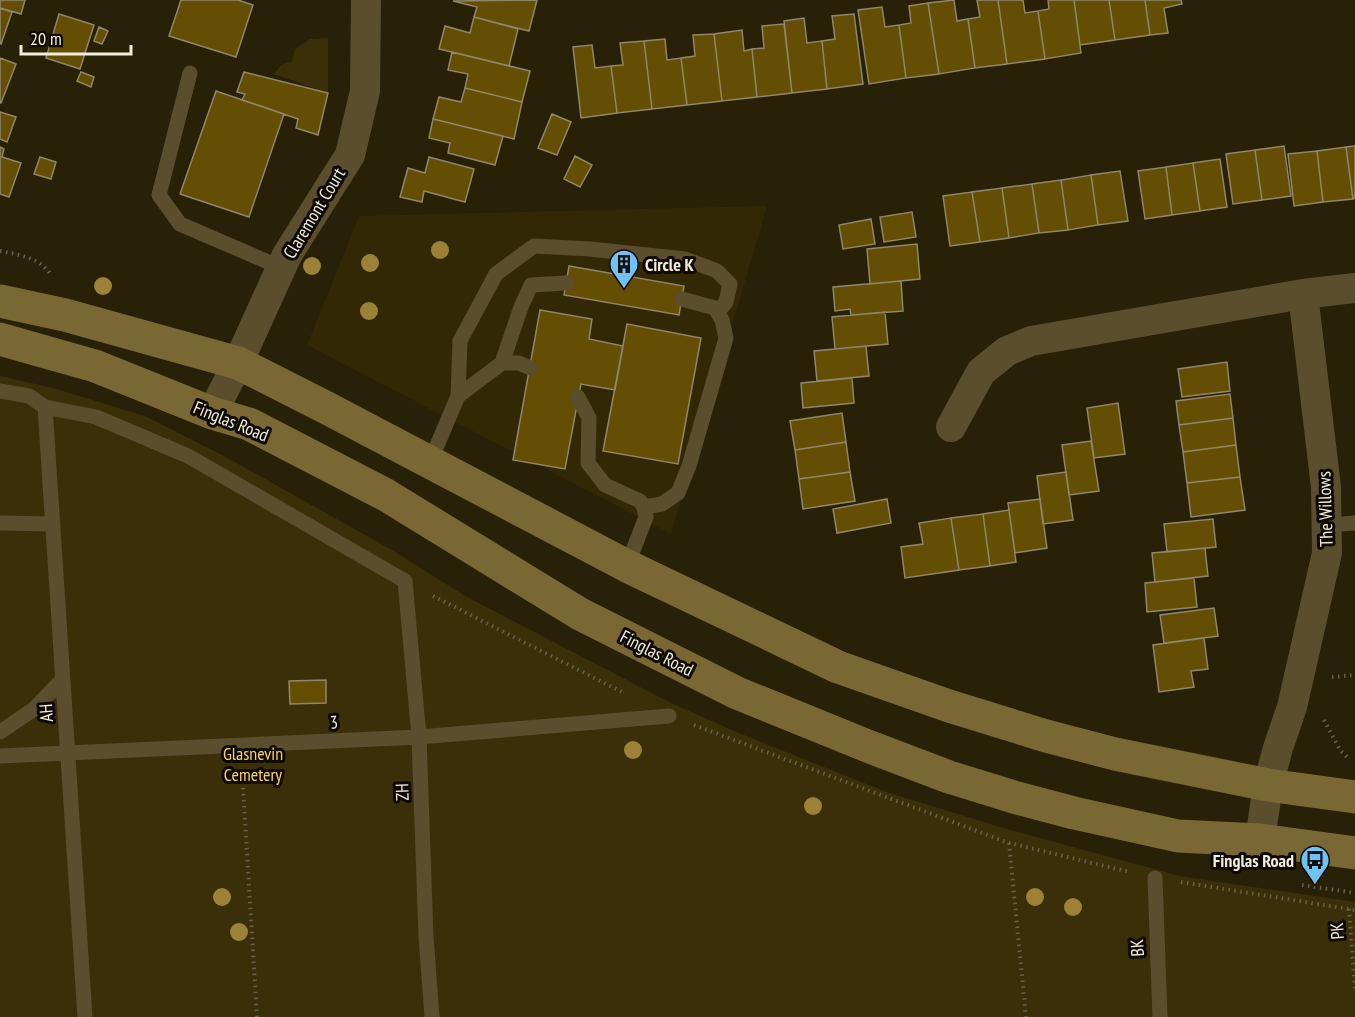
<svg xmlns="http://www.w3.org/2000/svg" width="1355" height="1017" font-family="'PT Sans Narrow',sans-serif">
  <rect width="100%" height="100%" fill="#282007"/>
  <!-- built -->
  <path fill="#332806" d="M 767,206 L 671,534 L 307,345 L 359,216 Z"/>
  <!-- green -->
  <path fill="#3b2f0a" d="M 328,38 L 328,93 L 274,74 L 281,65 L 292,61 L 295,49 L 310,39 Z
    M 0,376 L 53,388 L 145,416 L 224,456 L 392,550 L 467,597 L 671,703 L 739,733 L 889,793 L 1007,829 L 1180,876 L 1355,902 L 1355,1017 L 0,1017 Z"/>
  <!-- building -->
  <path fill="#634e03" stroke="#90866b" stroke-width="1.5" d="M 0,0 L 25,0 L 21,14 L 0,8 Z
    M 181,0 L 238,0 L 253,5 L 236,57 L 169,36 Z
    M 537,0 L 529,31 L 474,17 L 477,7 L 453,1 Z
    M 954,0 L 957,21 L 968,19 L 975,68 L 939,74 L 928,3 Z
    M 977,0 L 998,0 L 1007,64 L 975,68 L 968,19 L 980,17 Z
    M 998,0 L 1023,0 L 1025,13 L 1038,11 L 1045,59 L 1007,64 Z
    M 1048,0 L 1074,0 L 1081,53 L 1045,59 L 1038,11 L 1049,9 Z
    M 1074,0 L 1109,0 L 1115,40 L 1080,45 Z
    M 1109,0 L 1145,0 L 1150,35 L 1115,40 Z
    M 1145,0 L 1181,0 L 1182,4 L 1164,8 L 1168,33 L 1150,35 Z
    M 928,3 L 939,74 L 906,78 L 899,25 L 911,23 L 909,6 Z
    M 882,7 L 885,27 L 899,25 L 906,78 L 869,84 L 858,10 Z
    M 0,8 L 12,12 L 1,44 L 0,43 Z
    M 59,14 L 94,25 L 80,69 L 46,58 Z
    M 854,14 L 863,84 L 827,89 L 822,41 L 835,39 L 832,16 Z
    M 474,17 L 518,29 L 509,66 L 439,49 L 445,26 L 470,33 Z
    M 804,18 L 807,43 L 822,41 L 827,89 L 792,93 L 784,21 Z
    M 784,24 L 792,93 L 757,97 L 752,49 L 764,48 L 762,26 Z
    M 99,27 L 108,31 L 102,44 L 94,41 Z
    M 742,30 L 744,51 L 752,49 L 757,97 L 722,101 L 714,34 Z
    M 714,34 L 722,101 L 687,105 L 681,58 L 695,56 L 693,35 Z
    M 665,39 L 667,60 L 681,58 L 687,105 L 652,109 L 644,41 Z
    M 644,41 L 652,109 L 617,113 L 611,66 L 623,65 L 620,43 Z
    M 592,45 L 595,68 L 611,66 L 617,113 L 581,118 L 573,47 Z
    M 452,52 L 530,71 L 522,102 L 465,88 L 468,74 L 448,70 Z
    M 0,58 L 16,64 L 1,103 L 0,103 Z
    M 81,72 L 94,77 L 91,87 L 77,81 Z
    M 244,72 L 328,93 L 318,135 L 296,128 L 298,119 L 242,100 L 245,94 L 237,92 Z
    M 465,88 L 522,102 L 514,139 L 433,119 L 439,97 L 461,102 Z
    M 216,91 L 284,114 L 249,217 L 180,194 Z
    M 0,112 L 16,117 L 7,142 L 0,139 Z
    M 552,114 L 571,122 L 557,155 L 538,148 Z
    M 433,119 L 503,136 L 495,165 L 448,153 L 450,143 L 429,138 Z
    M 1284,146 L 1291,196 L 1262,200 L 1255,150 Z
    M 1355,146 L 1355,198 L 1353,199 L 1346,147 Z
    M 0,147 L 4,149 L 2,157 L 21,163 L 9,197 L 0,194 Z
    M 1346,147 L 1353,199 L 1323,202 L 1317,151 Z
    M 1255,150 L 1262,200 L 1233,204 L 1226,154 Z
    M 1317,151 L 1323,202 L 1294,206 L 1288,154 Z
    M 575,156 L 592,165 L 580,187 L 564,179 Z
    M 40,157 L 56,162 L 51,179 L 34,174 Z
    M 429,157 L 474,169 L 465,202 L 424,191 L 422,202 L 400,197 L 408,168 L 425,173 Z
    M 1220,159 L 1227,207 L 1200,211 L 1193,163 Z
    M 1193,163 L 1200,211 L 1172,215 L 1166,167 Z
    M 1166,167 L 1172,215 L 1145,219 L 1138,171 Z
    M 1120,171 L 1128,221 L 1098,225 L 1091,175 Z
    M 1091,175 L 1098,225 L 1068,230 L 1061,180 Z
    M 1061,180 L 1068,230 L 1039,233 L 1032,184 Z
    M 1032,184 L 1039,233 L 1009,238 L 1002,188 Z
    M 1002,188 L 1009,238 L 980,242 L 972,192 Z
    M 972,192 L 980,242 L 950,246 L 943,196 Z
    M 912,212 L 916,237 L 884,242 L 880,217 Z
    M 871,219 L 875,244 L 843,249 L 839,225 Z
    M 917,244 L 920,279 L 870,284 L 867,249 Z
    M 569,266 L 684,286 L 679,315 L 564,295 Z
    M 901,281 L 903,311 L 851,315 L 850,309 L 835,311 L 833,287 Z
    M 540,310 L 592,319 L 589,339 L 623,346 L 615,390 L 581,384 L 565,469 L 513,460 Z
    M 885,312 L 888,344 L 835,349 L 832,317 Z
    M 627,324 L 701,338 L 678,464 L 603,451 Z
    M 866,346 L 869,376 L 817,381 L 814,351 Z
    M 1227,362 L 1230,391 L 1182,397 L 1178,369 Z
    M 852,378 L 854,403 L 803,408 L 801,383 Z
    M 1230,394 L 1233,418 L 1179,425 L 1176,401 Z
    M 1118,403 L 1125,454 L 1094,458 L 1087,408 Z
    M 842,413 L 846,442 L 795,450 L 790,421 Z
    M 1233,418 L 1236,445 L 1183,452 L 1179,425 Z
    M 1091,441 L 1099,491 L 1069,495 L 1062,445 Z
    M 846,442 L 850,472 L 799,479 L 795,450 Z
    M 1236,445 L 1240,477 L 1187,483 L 1183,452 Z
    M 850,472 L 855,501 L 803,509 L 799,479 Z
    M 1066,472 L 1073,520 L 1043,524 L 1037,476 Z
    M 1240,477 L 1245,510 L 1191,517 L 1187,483 Z
    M 887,499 L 891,523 L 837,533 L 833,509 Z
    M 1040,499 L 1047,548 L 1015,553 L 1008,503 Z
    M 1009,510 L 1016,562 L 990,566 L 983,514 Z
    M 983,514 L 990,566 L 959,570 L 951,518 Z
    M 951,518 L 959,570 L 905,578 L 901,547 L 923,544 L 919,523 Z
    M 1213,519 L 1216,547 L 1167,552 L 1164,524 Z
    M 1205,548 L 1208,576 L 1155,582 L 1152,553 Z
    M 1194,578 L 1197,607 L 1147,612 L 1145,583 Z
    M 1214,608 L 1218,636 L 1164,643 L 1160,615 Z
    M 1204,638 L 1208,669 L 1191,671 L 1194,687 L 1159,692 L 1153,645 Z
    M 326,680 L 326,703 L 290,704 L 289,681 Z"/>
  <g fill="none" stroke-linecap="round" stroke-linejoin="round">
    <!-- path -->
    <path stroke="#68614b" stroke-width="4" stroke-dasharray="1.5 4.5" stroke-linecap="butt" d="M 0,251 C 20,255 39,257 51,275
      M 433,596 L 622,692
      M 1332,677 L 1355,675
      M 1324,720 L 1340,750 L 1349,759
      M 694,725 L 1009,843 L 1130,872
      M 242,770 L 257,1017
      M 1009,843 L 1026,1017
      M 1181,882 L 1355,910
      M 1302,885 L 1355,893
      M 1349,909 L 1355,988"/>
    <!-- service -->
    <path stroke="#5a4e2f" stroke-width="15" d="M 190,73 L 159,195 L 180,224 L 282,268
      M 502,363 L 521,307 L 531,285 L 567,283
      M 0,391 L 29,396 L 45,407 L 96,417 L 188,456 L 405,581 L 419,737 L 426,937 L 432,1017
      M 458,396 L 502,363 L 519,363 L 530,368
      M 578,397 L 589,418 L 588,463 L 605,485 L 640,501 L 644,507 L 646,517 L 627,566
      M 45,407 L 85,1017
      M 430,462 L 458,396 L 460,341 L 496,274 L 534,246 L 590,249 L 685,259 L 717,271 L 730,284 L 726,302 L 718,312
      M 644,507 L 662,504 L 678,493 L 689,466 L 726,338 L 722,320 L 715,308 L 682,299
      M 0,523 L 53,524
      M 1327,525 L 1355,523
      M 0,732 L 34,709 L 63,679
      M 0,756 L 419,737 L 669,716
      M 1155,878 L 1160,1017"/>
    <!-- minor -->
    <path stroke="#5a4e2f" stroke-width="30" d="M 212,413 L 238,363 L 287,255 L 350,155 L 365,91 L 366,0
      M 951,427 L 981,372 L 1007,351 L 1031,341 L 1303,294
      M 1260,840 L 1268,785 L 1278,748 L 1292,707 L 1327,553 L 1326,487 L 1303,294 L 1355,288"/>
    <!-- secondary -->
    <path stroke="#7a6834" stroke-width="33" d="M 0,301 L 65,315 L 238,363 L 325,407 L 627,566 L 838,667 L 949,706 L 1046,736 L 1115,754 L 1268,785 L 1355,797
      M 0,339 L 95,366 L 212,413 L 249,424 L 386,495 L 580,614 L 737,693 L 870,747 L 949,777 L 1017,798 L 1074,813 L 1178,836 L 1260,840 L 1355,853"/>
  </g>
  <!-- trees -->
  <g fill="#9b8237">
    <circle cx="440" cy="250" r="9"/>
    <circle cx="370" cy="263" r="9"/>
    <circle cx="312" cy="266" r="9"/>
    <circle cx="103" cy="286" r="9"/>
    <circle cx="369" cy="311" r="9"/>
    <circle cx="633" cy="750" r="9"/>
    <circle cx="813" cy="806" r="9"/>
    <circle cx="222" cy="897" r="9"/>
    <circle cx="1035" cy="897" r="9"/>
    <circle cx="1073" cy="907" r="9"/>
    <circle cx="239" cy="932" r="9"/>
  </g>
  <!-- icons -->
  <defs>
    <g id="building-pin" transform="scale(1.5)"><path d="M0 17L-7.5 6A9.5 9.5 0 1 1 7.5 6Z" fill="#70c1f4" stroke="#0e0a03"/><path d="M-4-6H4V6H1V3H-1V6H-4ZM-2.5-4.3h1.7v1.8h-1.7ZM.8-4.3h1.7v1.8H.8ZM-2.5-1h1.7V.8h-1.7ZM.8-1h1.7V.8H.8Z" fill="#111"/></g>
    <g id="bus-pin" transform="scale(1.5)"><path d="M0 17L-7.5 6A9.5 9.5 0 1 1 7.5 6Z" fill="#70c1f4" stroke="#0e0a03"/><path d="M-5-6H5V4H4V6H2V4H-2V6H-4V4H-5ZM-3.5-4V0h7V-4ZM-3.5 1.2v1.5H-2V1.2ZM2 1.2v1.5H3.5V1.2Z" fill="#111"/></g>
  </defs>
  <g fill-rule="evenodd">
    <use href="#building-pin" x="624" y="264"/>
    <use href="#bus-pin" x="1315" y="860"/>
  </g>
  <g text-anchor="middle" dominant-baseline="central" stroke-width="6" stroke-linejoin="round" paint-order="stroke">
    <!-- street labels -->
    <g font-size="18" fill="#f3edde" stroke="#0e0a03">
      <text transform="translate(314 213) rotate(-59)">Claremont Court</text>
      <text transform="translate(231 421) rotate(22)">Finglas Road</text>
      <text transform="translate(1325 509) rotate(-92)">The Willows</text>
      <text transform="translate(657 653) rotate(27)">Finglas Road</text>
      <text transform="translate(46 713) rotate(-94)">AH</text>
      <text transform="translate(334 722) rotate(-3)">3</text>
      <text transform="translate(402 792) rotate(-92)">ZH</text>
      <text transform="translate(1337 931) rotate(-94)">PK</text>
      <text transform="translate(1137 948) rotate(-93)">BK</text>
    </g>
    <!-- poi labels -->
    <g font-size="18" font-weight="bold" fill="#f3edde" stroke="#0e0a03" text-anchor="start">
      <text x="645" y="264">Circle K</text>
      <text x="1294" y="860" text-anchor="end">Finglas Road</text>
    </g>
    <!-- park labels -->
    <g font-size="18" fill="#f9d25f" stroke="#0e0a03">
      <text x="253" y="753">Glasnevin<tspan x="253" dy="21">Cemetery</tspan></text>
    </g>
  </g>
  <!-- scale -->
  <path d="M21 45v9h110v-9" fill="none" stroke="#f3edde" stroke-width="3"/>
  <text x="30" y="45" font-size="18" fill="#f3edde" stroke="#0e0a03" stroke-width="4.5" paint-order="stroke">20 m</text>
</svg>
